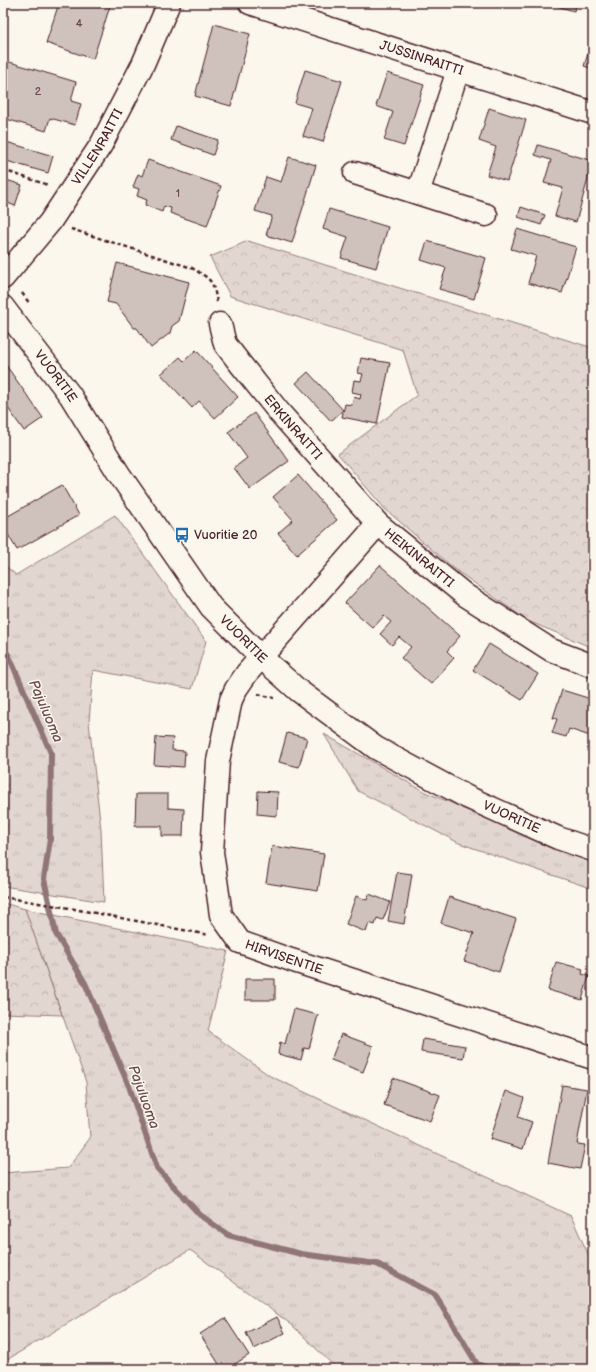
<svg xmlns="http://www.w3.org/2000/svg" width="596" height="1372" font-family="'Balsamiq Sans',sans-serif">
  <defs>
    <pattern id="grass-tufts" width="24" height="20" patternUnits="userSpaceOnUse"><rect width="24" height="20" fill="#e2d7d0"/><path d="M3 7l-1-3M5 7V3M7 7l1-3M15 17l-1-3M17 17v-4M19 17l1-3" fill="none" stroke="#c3b8b3"/></pattern>
    <pattern id="forest-crowns" width="20" height="18" patternUnits="userSpaceOnUse"><rect width="20" height="18" fill="#e2d7d0"/><path d="M2 6a3 3 0 1 1 6 0M12 15a3 3 0 1 1 6 0" fill="none" stroke="#c3b8b3"/></pattern>
  </defs>
  <rect width="100%" height="100%" fill="#fbf7ec"/>
  <filter id="ink" filterUnits="userSpaceOnUse"><feTurbulence type="fractalNoise" baseFrequency=".025" numOctaves="2"/><feDisplacementMap in="SourceGraphic" scale="8" xChannelSelector="R" yChannelSelector="G"/><feConvolveMatrix kernelMatrix="1 2 1 2 8 2 1 2 1" color-interpolation-filters="sRGB"/></filter>
  <g filter="url(#ink)">
    <!-- grass -->
    <path fill="url(#grass-tufts)" stroke="#967b7e" d="M 115,515 L 206,641 L 192,689 L 93,670 L 89,722 L 101,830 L 104,902 L 3,886 L 3,564 L 16,575 Z
      M 324,734 L 425,792 L 593,862 L 593,889 L 459,843 L 358,791 Z
      M 25,909 L 228,951 L 208,1031 L 270,1076 L 571,1216 L 593,1265 L 593,1369 L 337,1369 L 292,1325 L 190,1250 L 3,1362 L 3,1173 L 68,1168 L 90,1138 L 86,1082 Z"/>
    <!-- forest -->
    <path fill="url(#forest-crowns)" stroke="#967b7e" d="M 248,241 L 593,348 L 593,648 L 528,621 L 453,568 L 385,509 L 338,454 L 417,395 L 403,350 L 230,296 L 210,257 Z
      M 3,903 L 25,909 L 62,1015 L 3,1013 Z"/>
    <g fill="none" stroke-linecap="round" stroke-linejoin="round">
      <!-- stream -->
      <path stroke="#907477" stroke-width="6" d="M 3,649 L 9,656 L 51,753 L 50,839 L 44,879 L 56,934 L 85,983 L 129,1086 L 157,1168 L 200,1215 L 228,1235 L 301,1254 L 377,1264 L 435,1295 L 477,1364 L 491,1369"/>
    </g>
    <!-- building -->
    <path fill="#cfc2bc" stroke="#4a1f2b" d="M 59,3 L 111,3 L 93,59 L 46,43 Z
      M 499,3 L 511,3 L 510,6 Z
      M 553,3 L 577,3 L 574,11 L 553,5 Z
      M 214,24 L 250,34 L 231,106 L 195,96 Z
      M 593,38 L 593,69 L 584,66 Z
      M 3,60 L 76,82 L 71,101 L 81,104 L 75,125 L 50,118 L 46,131 L 3,118 Z
      M 305,70 L 342,81 L 323,142 L 303,136 L 312,108 L 295,103 Z
      M 387,73 L 424,85 L 404,146 L 384,140 L 393,112 L 376,106 Z
      M 489,108 L 526,120 L 507,181 L 487,175 L 496,147 L 479,141 Z
      M 176,126 L 218,140 L 213,155 L 171,140 Z
      M 3,141 L 53,156 L 48,173 L 3,160 Z
      M 538,145 L 593,161 L 576,222 L 555,216 L 563,188 L 544,183 L 551,160 L 535,155 Z
      M 289,157 L 316,165 L 292,243 L 266,235 L 272,216 L 255,211 L 266,177 L 281,182 Z
      M 148,160 L 221,186 L 207,226 L 170,213 L 171,208 L 164,206 L 162,212 L 145,205 L 147,200 L 137,196 L 139,189 L 133,187 L 138,174 L 142,176 Z
      M 3,179 L 22,185 L 15,206 L 3,201 Z
      M 521,207 L 545,215 L 541,225 L 518,217 Z
      M 329,209 L 388,227 L 376,268 L 341,258 L 348,237 L 323,229 Z
      M 517,229 L 576,247 L 562,293 L 528,283 L 536,256 L 511,249 Z
      M 427,241 L 486,258 L 474,299 L 439,289 L 446,268 L 421,260 Z
      M 117,263 L 189,282 L 179,321 L 172,326 L 170,333 L 151,348 L 137,328 L 134,328 L 116,304 L 107,302 Z
      M 196,350 L 238,397 L 215,418 L 199,401 L 192,408 L 161,374 L 180,357 L 184,361 Z
      M 361,358 L 390,363 L 377,424 L 342,417 L 345,404 L 352,405 L 354,397 L 360,399 L 361,394 L 352,392 L 354,380 L 361,381 L 363,374 L 358,373 Z
      M 3,361 L 43,418 L 24,431 L 3,401 Z
      M 308,372 L 343,410 L 331,421 L 296,383 Z
      M 254,413 L 289,461 L 250,489 L 234,468 L 247,458 L 228,432 Z
      M 298,475 L 337,520 L 297,555 L 278,533 L 293,520 L 273,497 Z
      M 62,485 L 79,515 L 17,550 L 3,526 L 3,519 Z
      M 380,565 L 460,636 L 447,651 L 454,658 L 431,684 L 401,658 L 411,647 L 399,637 L 392,645 L 380,634 L 391,622 L 384,616 L 373,628 L 345,603 Z
      M 489,644 L 538,674 L 522,700 L 473,670 Z
      M 562,690 L 591,699 L 592,696 L 593,696 L 593,737 L 569,729 L 566,737 L 552,733 L 557,719 L 553,718 Z
      M 287,733 L 307,738 L 299,767 L 279,762 Z
      M 156,737 L 173,738 L 172,750 L 185,751 L 184,767 L 154,765 Z
      M 258,791 L 278,792 L 277,816 L 257,814 Z
      M 136,794 L 168,794 L 168,808 L 184,809 L 183,836 L 162,836 L 162,826 L 135,826 Z
      M 272,846 L 324,854 L 318,891 L 266,883 Z
      M 397,872 L 412,874 L 404,924 L 388,921 Z
      M 369,894 L 390,902 L 383,920 L 377,918 L 375,925 L 369,923 L 366,932 L 346,924 L 356,896 L 367,900 Z
      M 449,897 L 516,919 L 499,972 L 464,961 L 474,933 L 441,923 Z
      M 556,962 L 583,969 L 582,974 L 589,976 L 582,1000 L 548,990 Z
      M 245,979 L 275,979 L 275,1000 L 245,1000 Z
      M 294,1009 L 318,1015 L 309,1049 L 304,1048 L 301,1060 L 278,1054 L 280,1042 L 285,1044 Z
      M 341,1034 L 373,1046 L 363,1072 L 331,1060 Z
      M 423,1039 L 465,1046 L 463,1058 L 421,1052 Z
      M 393,1078 L 440,1095 L 430,1121 L 384,1105 Z
      M 562,1085 L 587,1089 L 577,1144 L 585,1145 L 580,1169 L 548,1163 Z
      M 506,1091 L 524,1098 L 518,1117 L 532,1122 L 523,1149 L 490,1139 Z
      M 277,1317 L 285,1333 L 254,1349 L 246,1333 Z
      M 225,1318 L 249,1355 L 227,1369 L 222,1369 L 200,1334 Z"/>
    <g fill="none" stroke-linecap="round" stroke-linejoin="round">
      <!-- minor casing -->
      <g stroke="#4a1f2b" stroke-width="25">
        <g id="minor">
          <path id="s1" d="M 250,3 L 593,113"/>
          <path d="M 355,173 L 486,215"/>
          <path d="M 418,193 L 458,70"/>
          <path id="s2" d="M 3,278 L 50,222 L 101,145 L 143,64 L 169,3"/>
          <path id="s3" d="M 220,324 L 225,344 L 242,366 L 279,412 L 378,524"/>
          <path id="s4" d="M 593,666 L 551,650 L 465,595 L 378,524 L 247,673 L 236,689 L 231,700 L 218,761 L 212,852 L 221,915 L 240,942 L 291,960 L 593,1058"/>
        </g>
      </g>
      <!-- tertiary casing -->
      <g stroke="#4a1f2b" stroke-width="25">
        <g id="tertiary">
          <path id="s5" d="M 3,307 L 70,395 L 119,474 L 211,607 L 261,657 L 299,691 L 376,748 L 467,797 L 558,838 L 593,850"/>
        </g>
      </g>
      <!-- path -->
      <path stroke="#4a1f2b" stroke-width="2.5" stroke-dasharray="4 3" stroke-linecap="butt" d="M 3,170 L 48,185
        M 71,229 L 192,268 C 212,280 213,280 217,303
        M 22,293 L 30,304
        M 258,694 L 274,698
        M 3,897 L 69,908 L 209,935"/>
      <!-- minor -->
      <use href="#minor" stroke="#fbf7ec" stroke-width="22"/>
      <!-- tertiary -->
      <use href="#tertiary" stroke="#fbf7ec" stroke-width="22"/>
    </g>
  </g>
  <!-- icons -->
  <defs>
    <g id="bus-bare" transform="scale(1.2)"><path d="M-5-6H5V4H4V6H2V4H-2V6H-4V4H-5ZM-3.5-4V0h7V-4ZM-3.5 1.2v1.5H-2V1.2ZM2 1.2v1.5H3.5V1.2Z" fill="#1f6fb2" stroke="#fbf7ec" stroke-width="2.5" paint-order="stroke"/></g>
  </defs>
  <g fill-rule="evenodd">
    <use href="#bus-bare" x="182" y="535"/>
  </g>
  <g text-anchor="middle" dominant-baseline="central" stroke-width="3" stroke-linejoin="round" paint-order="stroke">
    <!-- number labels -->
    <g font-size="11" fill="#6b484f">
      <text x="79" y="23">4</text>
      <text x="38" y="91">2</text>
      <text x="178" y="193">1</text>
    </g>
    <!-- street labels -->
    <g font-size="13" fill="#4a1f2b" stroke="#fbf7ec">
      <text stroke="none"><textPath href="#s1" startOffset="180">JUSSINRAITTI</textPath></text>
      <text stroke="none"><textPath href="#s2" startOffset="162">VILLENRAITTI</textPath></text>
      <text stroke="none"><textPath href="#s5" startOffset="87">VUORITIE</textPath></text>
      <text stroke="none"><textPath href="#s3" startOffset="128">ERKINRAITTI</textPath></text>
      <text transform="translate(419 558) rotate(39)">HEIKINRAITTI</text>
      <text stroke="none"><textPath href="#s5" startOffset="411">VUORITIE</textPath></text>
      <text stroke="none"><textPath href="#s5" startOffset="735">VUORITIE</textPath></text>
      <text stroke="none"><textPath href="#s4" startOffset="786">HIRVISENTIE</textPath></text>
    </g>
    <!-- poi labels -->
    <g font-size="13" fill="#4a1f2b" stroke="#fbf7ec" text-anchor="start">
      <text x="194" y="535">Vuoritie 20</text>
    </g>
    <!-- water labels -->
    <g font-size="14" font-style="italic" fill="#6d4a51" stroke="#fbf7ec">
      <text transform="translate(46 711) rotate(67)">Pajuluoma</text>
      <text transform="translate(144 1097) rotate(70)">Pajuluoma</text>
    </g>
  </g>
  <!-- margin -->
  <rect width="596" height="1372" fill="none" stroke="#fbf7ec" stroke-width="16"/>
  <rect x="8" y="8" width="580" height="1356" fill="none" stroke="#4a1f2b" stroke-width="1.5" filter="url(#ink)"/>
</svg>
